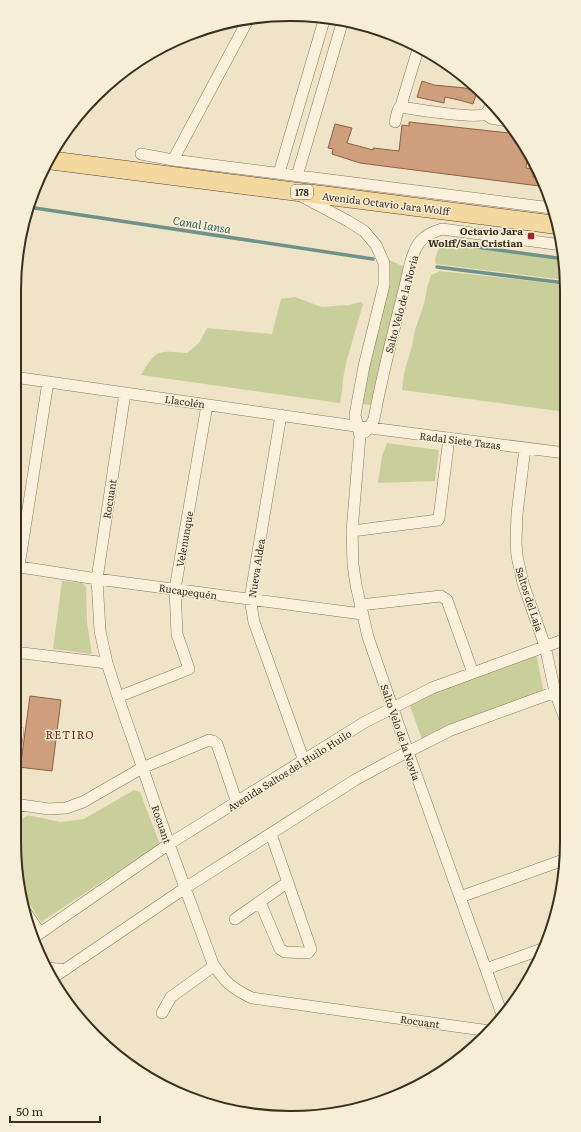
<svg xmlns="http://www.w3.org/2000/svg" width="581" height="1132" font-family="Literata,serif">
  <rect width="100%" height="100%" fill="#f0e4c8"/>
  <!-- green -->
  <path fill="#c9cf9b" d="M 441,242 L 565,259 L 565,280 L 436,264 L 435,259 Z
    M 380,256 L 407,268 L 372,405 L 362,404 L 383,300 Z
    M 440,271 L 505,278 L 565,285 L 565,412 L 402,390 L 404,373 L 412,346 L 415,330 L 424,304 L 427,288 L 431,275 Z
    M 295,297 L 322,307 L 348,305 L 361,302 L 363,304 L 346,363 L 343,379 L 342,391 L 340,403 L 141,375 C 157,348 158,351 187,353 L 199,343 L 207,328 L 272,334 L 281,299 Z
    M 387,443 L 439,450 L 435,481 L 378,483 L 382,456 Z
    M 62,581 L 83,583 L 86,588 L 87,622 L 92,654 L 53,649 Z
    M 536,653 L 544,693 L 423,742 L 409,703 Z
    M 134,790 L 140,792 L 160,844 L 41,922 L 22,892 L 17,861 L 22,819 L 28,815 L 60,822 L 84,819 Z"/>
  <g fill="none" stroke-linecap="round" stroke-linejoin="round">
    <!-- stream -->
    <path stroke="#6f938a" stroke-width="3.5" d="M 28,207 L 373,259
      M 446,243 L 565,259
      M 437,267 L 565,283"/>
  </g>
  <!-- building -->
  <path fill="#cf9f7d" stroke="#8d5f41" d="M 422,81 L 434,85 L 465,88 L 477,92 L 473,104 L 459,100 L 445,97 L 444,103 L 417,97 Z
    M 409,122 L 518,134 L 528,151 L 526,168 L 534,169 L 533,177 L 542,178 L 547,187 L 360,163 L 332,154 L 333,149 L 328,148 L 335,124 L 352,128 L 347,143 L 373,150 L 373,148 L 399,151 L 402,125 L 409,126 Z
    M 30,696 L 61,700 L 52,771 L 18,767 L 21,762 Z"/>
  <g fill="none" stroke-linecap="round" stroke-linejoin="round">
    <!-- minor casing -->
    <g stroke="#8d765c" stroke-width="12">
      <path id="minor" d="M 419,46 L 402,102 L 404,107 L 407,108 C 419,110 477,119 485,114 C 488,112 490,107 491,104
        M 485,114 L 491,118 L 507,121
        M 395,122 L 398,110 L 402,104
        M 141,154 L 173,160 L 552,208
        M 173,160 L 249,18
        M 279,173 L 325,17
        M 297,176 L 343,20
        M 301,196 L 348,221 L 364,231 L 376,245 L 384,263 L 384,285 L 364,366 L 355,415 L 360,436 L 352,531 L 353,565 L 356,585 L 368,637 L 408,752 L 503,1017
        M 14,377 L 355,426 L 565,453
        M 125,393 L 97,579 L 100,631 L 107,663 L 118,697 L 169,844 L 213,964 C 225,982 231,988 252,998 L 490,1031
        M 281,415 L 250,599 L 254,622 L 304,761
        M 365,432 L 369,428 L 374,419 C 382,375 393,333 404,290 C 408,275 410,256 419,243 C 425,235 433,232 442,229 L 562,245
        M 525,448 L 517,514 L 516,542 L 517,556 L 523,583 L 545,646 L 555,692 L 566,722
        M 352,531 L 438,520 L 439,518 L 449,438
        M 14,566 L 97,579 L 362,614
        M 19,566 L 48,382
        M 360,605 L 441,596 L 447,600 L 448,603 L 473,673
        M 14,652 L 107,663
        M 118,697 L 189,669 L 177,634 L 175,589 L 207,405
        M 14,761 L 18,731 L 14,730
        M 14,804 L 49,809 L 66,808 L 83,802 L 142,768 L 209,740 L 213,741 L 217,744 L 237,803
        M 14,827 L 17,804
        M 460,897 L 566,859
        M 260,902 L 280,949 L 285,952 L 308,953 L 311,949 L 271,834
        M 25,911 L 40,933
        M 235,919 L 288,882
        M 33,938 L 169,844 L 365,722 L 432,688 L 566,639
        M 49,968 L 65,970
        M 486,969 L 545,948
        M 54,977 L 185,888 L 355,780 L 388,762 L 451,730 L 566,688
        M 162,1013 L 171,997 L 214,966"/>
    </g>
    <!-- primary casing -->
    <g stroke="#5b4430" stroke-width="19">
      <path id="primary" d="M 48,160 L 557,225"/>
    </g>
    <!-- minor -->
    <use href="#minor" stroke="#faf1dc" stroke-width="11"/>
    <!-- primary -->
    <use href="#primary" stroke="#f3d9a0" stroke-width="18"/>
  </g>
  <!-- markers -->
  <rect fill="#9e2a2b" stroke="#f7eed8" stroke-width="1.5" x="527" y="232" width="8" height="8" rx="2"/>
  <g text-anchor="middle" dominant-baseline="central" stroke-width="3" stroke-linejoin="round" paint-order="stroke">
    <!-- shield labels -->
    <rect fill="#f7eed8" stroke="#756857" stroke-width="1" x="291" y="185" width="22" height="14" rx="3"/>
    <g font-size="9" font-weight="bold" fill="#3d2e20">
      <text x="302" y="192">178</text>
    </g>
    <!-- street labels -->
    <g font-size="10" fill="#3d2e20" stroke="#f7eed8">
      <text transform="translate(386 203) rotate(7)">Avenida Octavio Jara Wolff</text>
      <text transform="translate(401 304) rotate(-75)">Salto Velo de la Novia</text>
      <text transform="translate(185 401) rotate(8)">Llacolén</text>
      <text transform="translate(460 440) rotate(7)">Radal Siete Tazas</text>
      <text transform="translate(109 499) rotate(-81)">Rocuant</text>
      <text transform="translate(184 539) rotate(-80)">Velenunque</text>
      <text transform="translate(256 568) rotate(-81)">Nueva Aldea</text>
      <text transform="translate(188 591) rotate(8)">Rucapequén</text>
      <text transform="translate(530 599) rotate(72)">Saltos del Laja</text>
      <text transform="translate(401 732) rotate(71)">Salto Velo de la Novia</text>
      <text transform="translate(289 770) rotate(-32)">Avenida Saltos del Huilo Huilo</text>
      <text transform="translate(162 824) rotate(71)">Rocuant</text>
      <text transform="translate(420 1021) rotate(8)">Rocuant</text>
    </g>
    <!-- poi labels -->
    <g font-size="10" font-weight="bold" fill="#3d2e20" stroke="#f7eed8" text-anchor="end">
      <text x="523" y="230">Octavio Jara<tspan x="523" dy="12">Wolff/San Cristian</tspan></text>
    </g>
    <!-- water labels -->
    <g font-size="11" font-style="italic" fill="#2f5d5a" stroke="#f7eed8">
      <text transform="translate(202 224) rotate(9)">Canal Iansa</text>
    </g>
    <!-- neighbourhood labels -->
    <g font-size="11" letter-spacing="1" fill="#6b2e1e" stroke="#f7eed8">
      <text x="70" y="734">RETIRO</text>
    </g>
  </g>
  <!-- crop -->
  <path d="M0 0H581V1132H0ZM290 21H291A269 269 0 0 1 560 290V842A269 269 0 0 1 291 1111H290A269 269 0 0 1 21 842V290A269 269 0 0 1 290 21Z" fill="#f7eed8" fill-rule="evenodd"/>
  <path fill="none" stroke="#3d2e20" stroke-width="2" d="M290 21H291A269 269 0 0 1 560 290V842A269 269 0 0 1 291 1111H290A269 269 0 0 1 21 842V290A269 269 0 0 1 290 21Z"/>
  <!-- scale -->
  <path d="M10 1116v6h90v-6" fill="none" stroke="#3d2e20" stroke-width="2"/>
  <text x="16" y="1116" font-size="12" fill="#3d2e20" stroke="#f7eed8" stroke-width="3" paint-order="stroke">50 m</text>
</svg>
